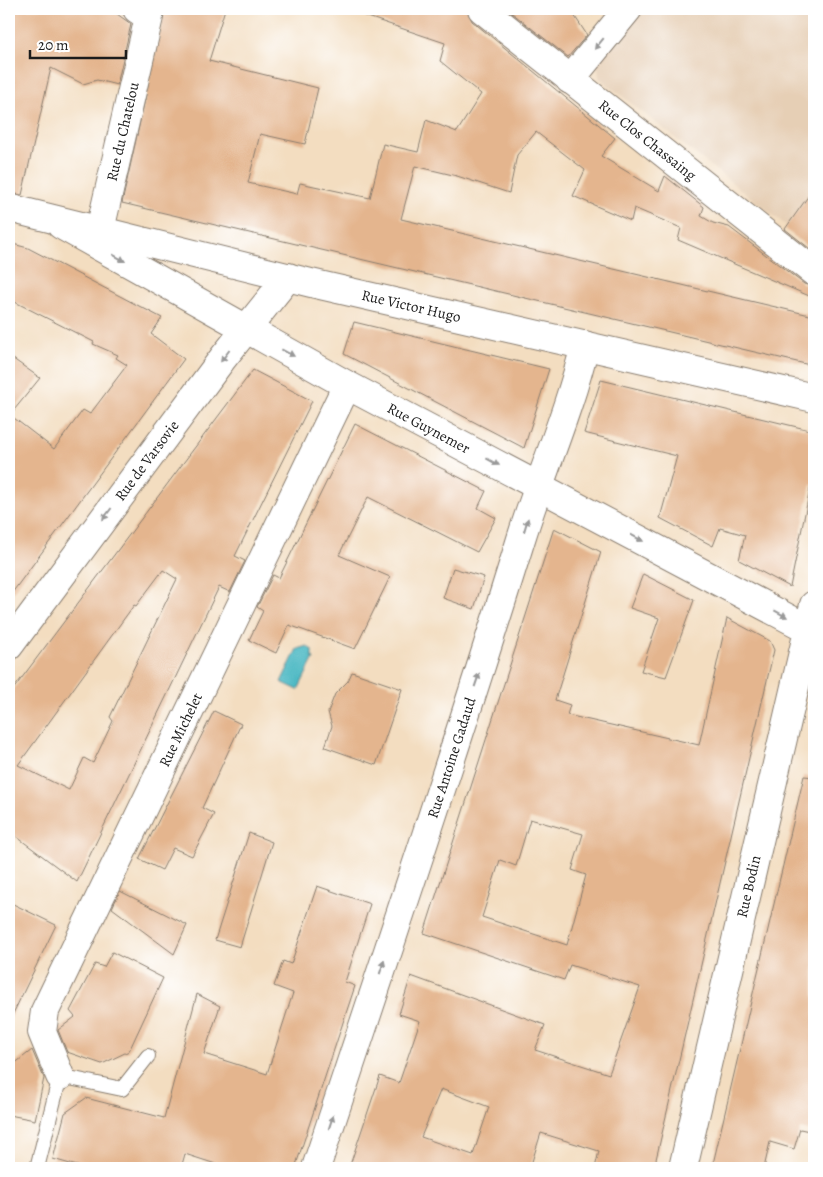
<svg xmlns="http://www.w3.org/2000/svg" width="823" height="1177" font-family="Alegreya,serif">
  <rect width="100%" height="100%" fill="#fff"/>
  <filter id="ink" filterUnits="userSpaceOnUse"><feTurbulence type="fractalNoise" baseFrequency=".02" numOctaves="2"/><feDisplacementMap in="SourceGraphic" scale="10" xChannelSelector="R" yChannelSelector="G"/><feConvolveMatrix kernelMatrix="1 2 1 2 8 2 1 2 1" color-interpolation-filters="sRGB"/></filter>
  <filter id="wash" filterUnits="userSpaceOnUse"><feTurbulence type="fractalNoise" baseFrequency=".0096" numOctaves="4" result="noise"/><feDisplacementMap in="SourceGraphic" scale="20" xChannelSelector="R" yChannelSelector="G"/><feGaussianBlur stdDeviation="1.12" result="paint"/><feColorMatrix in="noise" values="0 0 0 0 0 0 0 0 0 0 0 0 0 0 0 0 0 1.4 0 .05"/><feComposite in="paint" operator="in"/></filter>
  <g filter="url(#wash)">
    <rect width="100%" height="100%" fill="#f3ddc0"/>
    <!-- built -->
    <path fill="#e6cfb5" d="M 639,9 L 814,9 L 814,188 L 787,226 L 599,78 L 597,58 Z"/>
    <!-- water -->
    <path fill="#48b7c2" stroke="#326a6f" d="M 307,646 L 312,650 L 312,657 L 314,658 L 298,690 L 281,682 L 297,649 Z"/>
    <g id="blocks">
      <!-- building -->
      <path fill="#e4b58e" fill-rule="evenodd" d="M 9,9 L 110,9 L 131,24 L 117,85 L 97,80 L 83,84 L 51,68 L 22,195 L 9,193 Z
        M 165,9 L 225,9 L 209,61 L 318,88 L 305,144 L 260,134 L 248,183 L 297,194 L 300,183 L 370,198 L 383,144 L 418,152 L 426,120 L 457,132 L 481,94 L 440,61 L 445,43 L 356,13 L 356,9 L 467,9 L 472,21 L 615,138 L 601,156 L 659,191 L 665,176 L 704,207 L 701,216 L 713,223 L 729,227 L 804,284 L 814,287 L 814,298 L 678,240 L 681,228 L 634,208 L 631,221 L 573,196 L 585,170 L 536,132 L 517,155 L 509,193 L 457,176 L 415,166 L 401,219 L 814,316 L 814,366 L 122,203 Z
        M 507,9 L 570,9 L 587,35 L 568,57 Z
        M 814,188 L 814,252 L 785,229 Z
        M 9,243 L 28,248 L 162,318 L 151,334 L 184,359 L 9,597 L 9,356 L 40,378 L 10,415 L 54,449 L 83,410 L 90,414 L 127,365 L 116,358 L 118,355 L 93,344 L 94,342 L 9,299 Z
        M 354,322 L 549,369 L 524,448 L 344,354 Z
        M 253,370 L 312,401 L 235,556 L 245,561 L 230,592 L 219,587 L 77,882 L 9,831 L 9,695 ZM 163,570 L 177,579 L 110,717 L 113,721 L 93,763 L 84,758 L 69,790 L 18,765 L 134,605 L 136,606 Z
        M 601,380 L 814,431 L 814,485 L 811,484 L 790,587 L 739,560 L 745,535 L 720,528 L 713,546 L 660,518 L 677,456 L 584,433 Z
        M 355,424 L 486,491 L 478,508 L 496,518 L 477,552 L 368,497 L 339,555 L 390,577 L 355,649 L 289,625 L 276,653 L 249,640 L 263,611 L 257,607 L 273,575 L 279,578 Z
        M 554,528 L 601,552 L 555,700 L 570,705 L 567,715 L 699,745 L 727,618 L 770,641 L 774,650 L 654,1168 L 595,1168 L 599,1151 L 541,1133 L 530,1168 L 349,1168 L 380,1076 L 399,1083 L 420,1021 L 399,1014 L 411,976 L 545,1025 L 535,1050 L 609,1074 L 640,987 L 570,965 L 564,980 L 424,933 ZM 530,819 L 583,834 L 572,870 L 586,875 L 567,945 L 482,917 L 500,860 L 516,866 ZM 441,1089 L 489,1107 L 473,1155 L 421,1137 Z
        M 453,568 L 484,577 L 474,609 L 443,598 Z
        M 643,574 L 694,600 L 666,677 L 641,671 L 659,618 L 630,608 Z
        M 352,672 L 402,689 L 376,765 L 325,747 L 332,726 L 328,712 L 335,694 L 348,681 Z
        M 214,711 L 241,724 L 202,808 L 214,814 L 192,856 L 173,848 L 162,870 L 139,859 Z
        M 804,776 L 814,777 L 814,1132 L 800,1129 L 794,1149 L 770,1142 L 764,1168 L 712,1168 Z
        M 249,833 L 272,842 L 240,947 L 215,940 Z
        M 317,886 L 370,904 L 345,982 L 355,986 L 295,1168 L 228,1168 L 185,1154 L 181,1168 L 84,1168 L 53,1159 L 65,1113 L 86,1098 L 164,1118 L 197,994 L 220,1006 L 204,1054 L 267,1074 L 293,993 L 274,986 L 283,961 L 291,964 Z
        M 120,891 L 187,925 L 174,954 L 112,908 Z
        M 9,902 L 56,925 L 9,1022 Z
        M 112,952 L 163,978 L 129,1051 L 102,1064 L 67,1052 L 58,1030 L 75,1017 L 70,1011 L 95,964 L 104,967 Z
        M 32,1050 L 44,1078 L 35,1120 L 9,1115 L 9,1068 Z"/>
    </g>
  </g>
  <g filter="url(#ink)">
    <use href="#blocks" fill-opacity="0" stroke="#887c6e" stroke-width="1"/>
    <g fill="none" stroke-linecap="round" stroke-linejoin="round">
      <!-- service casing -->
      <g stroke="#887c6e" stroke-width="16">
        <path id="service" d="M 37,1168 L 60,1076 L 122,1089 L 148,1056"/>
      </g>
      <!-- minor casing -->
      <g stroke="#887c6e" stroke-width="30">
        <g id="minor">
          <path id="s1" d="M 482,9 L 814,272"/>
          <path d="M 570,80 L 628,9"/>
          <path id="s2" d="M 61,225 L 347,385 L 814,632"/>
          <path id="s3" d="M 100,230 L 149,17 L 137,9"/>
          <path id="s4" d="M 9,646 L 223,358 L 288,277"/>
          <path id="s5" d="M 60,1076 L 42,1032 L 45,1011 L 347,385"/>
          <path id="s6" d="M 316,1168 C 385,959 456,750 521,539 C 541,474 569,412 585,345"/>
          <path id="s7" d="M 683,1168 L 814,605"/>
        </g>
      </g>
      <!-- secondary casing -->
      <g stroke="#887c6e" stroke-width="30">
        <g id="secondary">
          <path id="s8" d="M 9,208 L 311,283 L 814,398"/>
        </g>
      </g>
      <!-- service -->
      <use href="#service" stroke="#fff" stroke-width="14"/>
      <!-- minor -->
      <use href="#minor" stroke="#fff" stroke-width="28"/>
      <!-- secondary -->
      <use href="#secondary" stroke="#fff" stroke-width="28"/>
    </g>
    <!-- one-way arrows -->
    <defs><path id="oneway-solid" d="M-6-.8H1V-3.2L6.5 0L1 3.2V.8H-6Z" transform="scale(1.25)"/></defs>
    <g fill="#999">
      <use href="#oneway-solid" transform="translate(599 44) rotate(129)"/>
      <use href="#oneway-solid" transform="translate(119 258) rotate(29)"/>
      <use href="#oneway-solid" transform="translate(288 353) rotate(28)"/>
      <use href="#oneway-solid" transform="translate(225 356) rotate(127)"/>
      <use href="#oneway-solid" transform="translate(493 462) rotate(28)"/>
      <use href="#oneway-solid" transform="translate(107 514) rotate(127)"/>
      <use href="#oneway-solid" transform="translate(526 525) rotate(-73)"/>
      <use href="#oneway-solid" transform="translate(637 538) rotate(28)"/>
      <use href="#oneway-solid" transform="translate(781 614) rotate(28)"/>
      <use href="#oneway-solid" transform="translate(477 680) rotate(-71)"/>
      <use href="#oneway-solid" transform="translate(382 967) rotate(-72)"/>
      <use href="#oneway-solid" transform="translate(331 1122) rotate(-72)"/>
    </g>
  </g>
  <g text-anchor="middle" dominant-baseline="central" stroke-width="4" stroke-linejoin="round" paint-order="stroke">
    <!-- street labels -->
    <g font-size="15" fill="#1c1c1c" stroke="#fff">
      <text stroke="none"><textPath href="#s3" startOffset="101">Rue du Chatelou</textPath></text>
      <text stroke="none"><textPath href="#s1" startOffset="211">Rue Clos Chassaing</textPath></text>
      <text stroke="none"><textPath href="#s8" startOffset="414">Rue Victor Hugo</textPath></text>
      <text stroke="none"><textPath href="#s2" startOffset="420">Rue Guynemer</textPath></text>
      <text stroke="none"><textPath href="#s4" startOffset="231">Rue de Varsovie</textPath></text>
      <text stroke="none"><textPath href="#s5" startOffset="381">Rue Michelet</textPath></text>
      <text stroke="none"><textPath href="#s6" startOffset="432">Rue Antoine Gadaud</textPath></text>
      <text stroke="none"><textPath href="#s7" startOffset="289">Rue Bodin</textPath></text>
    </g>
  </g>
  <!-- margin -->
  <rect width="823" height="1177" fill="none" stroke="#fff" stroke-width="30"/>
  <!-- scale -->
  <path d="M30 50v8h96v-8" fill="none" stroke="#1c1c1c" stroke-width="2.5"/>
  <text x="38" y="50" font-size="15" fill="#1c1c1c" stroke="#ffffff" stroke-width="4" paint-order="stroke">20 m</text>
</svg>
